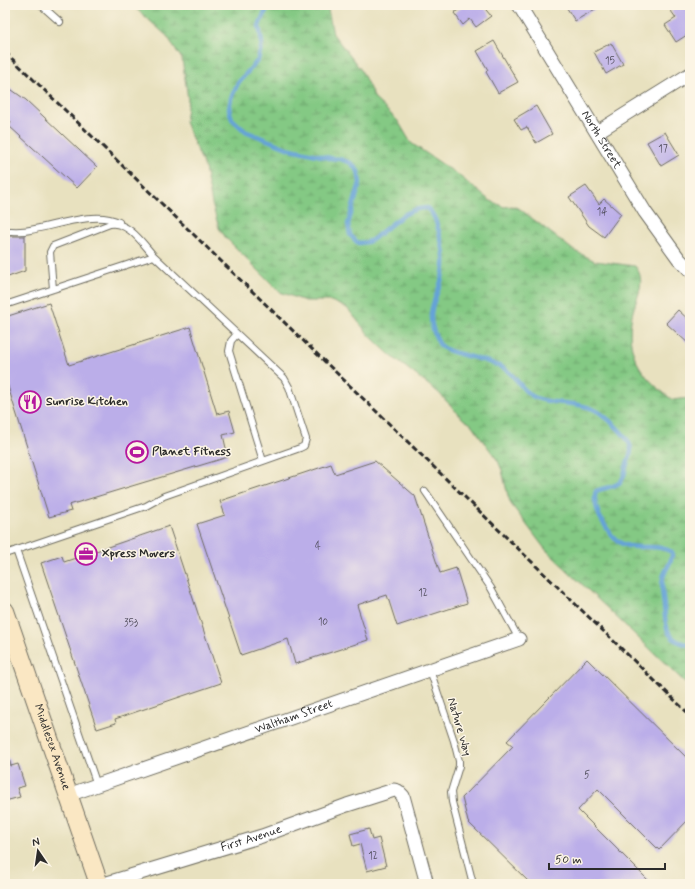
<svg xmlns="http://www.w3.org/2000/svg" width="695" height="889" font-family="Mynerve,sans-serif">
  <defs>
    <pattern id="wetland-marsh" width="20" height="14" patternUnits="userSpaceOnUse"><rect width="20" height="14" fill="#84c984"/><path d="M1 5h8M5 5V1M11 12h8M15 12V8" fill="none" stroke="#6ca36c"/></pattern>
  </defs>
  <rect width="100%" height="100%" fill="#fcf5e5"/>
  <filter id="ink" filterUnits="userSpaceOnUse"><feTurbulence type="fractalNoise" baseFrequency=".025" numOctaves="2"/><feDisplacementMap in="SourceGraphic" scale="8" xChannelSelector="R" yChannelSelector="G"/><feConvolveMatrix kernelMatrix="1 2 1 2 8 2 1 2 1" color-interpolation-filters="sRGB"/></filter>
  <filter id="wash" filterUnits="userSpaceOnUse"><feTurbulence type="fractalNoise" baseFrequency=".012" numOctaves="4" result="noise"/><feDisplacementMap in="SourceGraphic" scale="16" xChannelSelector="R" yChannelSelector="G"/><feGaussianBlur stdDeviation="0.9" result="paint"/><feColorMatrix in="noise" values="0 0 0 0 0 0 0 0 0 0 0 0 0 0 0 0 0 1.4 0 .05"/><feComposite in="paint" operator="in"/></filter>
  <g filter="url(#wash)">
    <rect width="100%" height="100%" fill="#e8e1bf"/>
    <!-- wetland -->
    <path fill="url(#wetland-marsh)" stroke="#587a58" d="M 132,5 L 327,5 L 333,34 L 361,70 L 375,99 L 398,121 L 411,143 L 457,174 L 489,200 L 504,207 L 512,206 L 520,209 L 573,250 L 595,261 L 635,266 C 649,283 633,302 631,321 C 626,358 645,380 673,400 L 690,398 L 690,687 L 545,549 L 511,504 L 508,496 L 502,470 L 498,461 L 471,424 L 463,419 L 439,393 L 390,355 L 370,336 L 347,308 L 331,301 L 305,301 L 280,292 L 226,238 L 219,228 L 212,204 L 205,168 L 185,122 L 188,99 L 182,59 L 167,36 Z"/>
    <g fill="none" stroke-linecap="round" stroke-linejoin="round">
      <!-- stream -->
      <path stroke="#65a3d7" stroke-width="4.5" d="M 268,5 L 266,11 L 263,16 L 259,26 L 262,43 L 258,60 L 238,83 L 231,98 L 229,109 L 232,119 L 245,131 L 287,148 L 330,158 L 340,159 L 351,163 L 358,171 L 360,183 L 348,224 L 350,235 L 358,243 C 361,242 365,243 367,242 C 371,241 375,238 378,235 C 394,223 406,208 427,208 C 435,215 436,222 439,232 C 443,246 446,258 443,273 C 439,297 424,308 435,335 C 437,339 438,344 442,347 C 447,351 454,352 460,354 C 474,358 492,361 505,369 C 517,377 523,393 536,398 C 554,405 575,401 593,409 C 604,414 630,437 631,449 C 631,455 628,461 626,467 C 625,472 624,480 619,483 C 614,487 603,488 596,491 C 593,498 596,507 599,515 C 601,520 605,525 608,530 C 626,559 649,539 672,552 C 673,563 665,568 663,578 C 661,588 663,596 664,606 C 666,627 665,641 690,645"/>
    </g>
    <g id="blocks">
      <!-- building -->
      <path fill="#bbaee9" d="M 465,5 L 482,5 L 491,16 L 476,27 L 470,19 L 463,25 L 454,13 Z
        M 565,5 L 602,5 L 575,21 Z
        M 681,5 L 690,5 L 690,33 L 676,42 L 665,25 L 676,18 L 671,11 Z
        M 494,41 L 518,82 L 498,93 L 486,72 L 488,70 L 477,51 Z
        M 611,43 L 623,64 L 606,74 L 594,52 Z
        M 5,85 L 26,100 L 97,167 L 77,188 L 9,126 L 11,122 L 5,118 Z
        M 536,106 L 552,134 L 536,143 L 527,127 L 521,130 L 514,119 Z
        M 665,132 L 679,155 L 661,166 L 647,142 Z
        M 586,186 L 599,204 L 604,199 L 621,214 L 604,237 L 589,226 L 569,197 Z
        M 5,236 L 25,236 L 25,271 L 5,278 Z
        M 49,303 L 69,365 L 190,327 L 217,414 L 229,411 L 235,432 L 223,435 L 228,457 L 69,505 L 71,511 L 49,517 L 5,377 L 5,317 Z
        M 678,310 L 690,321 L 690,345 L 666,323 Z
        M 375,461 L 415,496 L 440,573 L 456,568 L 467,603 L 397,626 L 387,595 L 357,605 L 368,640 L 295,664 L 288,639 L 241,655 L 197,524 L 225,515 L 220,501 L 331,464 L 335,474 Z
        M 169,526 L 221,683 L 115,719 L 116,723 L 97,729 L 41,563 L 62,556 L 64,562 Z
        M 587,659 L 690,761 L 690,818 L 659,850 L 598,789 L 578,810 L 652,884 L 531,884 L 468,822 L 462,798 L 513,746 L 507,741 Z
        M 9,758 L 11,766 L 18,764 L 25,786 L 17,788 L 20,797 L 5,801 L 5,759 Z
        M 369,829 L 372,840 L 379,838 L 386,866 L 367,871 L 360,844 L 353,846 L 350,834 Z"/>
    </g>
  </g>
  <g filter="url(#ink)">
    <use href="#blocks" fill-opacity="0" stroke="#6d6b5f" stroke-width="1"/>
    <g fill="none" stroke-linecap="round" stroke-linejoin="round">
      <!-- service casing -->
      <g stroke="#6d6b5f" stroke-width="8">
        <path id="service" d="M 41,5 L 60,22
          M 5,231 C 13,231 22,232 30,230 C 55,226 95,210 119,222
          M 53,289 L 50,252 L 53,246 L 110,224 C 128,221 143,244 154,256
          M 5,305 L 154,256 L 284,378 L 289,387 L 306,439 L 304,446 L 300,448 L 164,496 L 146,506 L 5,554
          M 237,334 L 231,341 L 229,351 L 263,461
          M 425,491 L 491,588 L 519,639
          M 16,550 L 97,785
          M 430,670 L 454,741 L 459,761 L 459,766 L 451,792 L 452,802 L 473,884"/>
      </g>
      <!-- minor casing -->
      <g stroke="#6d6b5f" stroke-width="15">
        <g id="minor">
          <path id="s1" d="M 519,5 L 645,212 L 679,259 L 690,270"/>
          <path d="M 597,132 L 690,74"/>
          <path id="s2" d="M 68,795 L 519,639"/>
          <path id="s3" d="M 104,884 L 262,836 L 347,805 L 394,790 L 398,791 L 403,796 L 427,884"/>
        </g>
      </g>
      <!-- secondary casing -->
      <g stroke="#6d6b5f" stroke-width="20">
        <g id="secondary">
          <path id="s4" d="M 5,611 L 99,884"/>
        </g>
      </g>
      <!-- service -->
      <use href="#service" stroke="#fff" stroke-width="6"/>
      <!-- minor -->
      <use href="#minor" stroke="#fff" stroke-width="13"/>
      <!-- secondary -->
      <use href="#secondary" stroke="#fae7c3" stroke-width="18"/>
      <!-- rail -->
      <path stroke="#2b2b2b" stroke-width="3" stroke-dasharray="6 3" stroke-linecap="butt" d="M 5,52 L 690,715"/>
    </g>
  </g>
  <!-- icons -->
  <defs>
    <g id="restaurant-ring" transform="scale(1.15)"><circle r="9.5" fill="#fcf5e5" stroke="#b5179e" stroke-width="1.5"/><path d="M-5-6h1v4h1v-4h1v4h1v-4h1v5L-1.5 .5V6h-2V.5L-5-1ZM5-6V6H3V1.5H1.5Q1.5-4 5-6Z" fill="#b5179e"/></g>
    <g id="stadium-ring" transform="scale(1.15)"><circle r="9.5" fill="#fcf5e5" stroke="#b5179e" stroke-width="1.5"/><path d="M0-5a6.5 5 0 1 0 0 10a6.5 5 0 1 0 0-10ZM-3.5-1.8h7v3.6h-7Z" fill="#b5179e"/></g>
    <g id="office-ring" transform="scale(1.15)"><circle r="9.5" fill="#fcf5e5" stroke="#b5179e" stroke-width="1.5"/><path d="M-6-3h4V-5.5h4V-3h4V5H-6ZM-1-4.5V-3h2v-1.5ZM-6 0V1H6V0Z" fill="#b5179e"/></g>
  </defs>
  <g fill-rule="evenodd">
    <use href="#restaurant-ring" x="30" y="402"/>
    <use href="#stadium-ring" x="137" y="452"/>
    <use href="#office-ring" x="86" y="554"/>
  </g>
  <g text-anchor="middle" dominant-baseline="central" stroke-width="3" stroke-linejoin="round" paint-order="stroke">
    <!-- number labels -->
    <g font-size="10" fill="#4f4c5a">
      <text x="610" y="61">15</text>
      <text x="663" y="149">17</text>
      <text x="602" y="212">14</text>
      <text x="318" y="546">4</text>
      <text x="423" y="593">12</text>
      <text x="323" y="622">10</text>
      <text x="131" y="623">353</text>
      <text x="587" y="775">5</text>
      <text x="373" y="856">12</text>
    </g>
    <!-- street labels -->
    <g font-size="12" fill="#2b2b2b" stroke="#fcf5e5">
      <text stroke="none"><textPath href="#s1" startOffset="158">North Street</textPath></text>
      <text stroke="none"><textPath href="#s2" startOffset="239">Waltham Street</textPath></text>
      <text transform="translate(459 727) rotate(74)">Nature Way</text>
      <text stroke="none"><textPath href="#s4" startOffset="144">Middlesex Avenue</textPath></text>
      <text stroke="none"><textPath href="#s3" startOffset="154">First Avenue</textPath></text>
    </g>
    <!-- poi labels -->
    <g font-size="12" font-weight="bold" fill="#2b2b2b" stroke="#fcf5e5" text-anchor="start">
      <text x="46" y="402">Sunrise Kitchen</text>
      <text x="152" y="452">Planet Fitness</text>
      <text x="102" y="554">Xpress Movers</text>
    </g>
  </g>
  <!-- margin -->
  <rect width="695" height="889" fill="none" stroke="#fcf5e5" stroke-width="20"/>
  <!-- north arrow -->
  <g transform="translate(38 851) rotate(347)" stroke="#fcf5e5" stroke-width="3" paint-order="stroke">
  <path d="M0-3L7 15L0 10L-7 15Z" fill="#2b2b2b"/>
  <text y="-6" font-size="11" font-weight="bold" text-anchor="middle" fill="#2b2b2b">N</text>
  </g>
  <!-- scale -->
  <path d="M549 863v6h116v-6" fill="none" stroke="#2b2b2b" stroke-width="2"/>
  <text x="555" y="863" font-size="12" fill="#2b2b2b" stroke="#fcf5e5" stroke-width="3" paint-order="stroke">50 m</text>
</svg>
